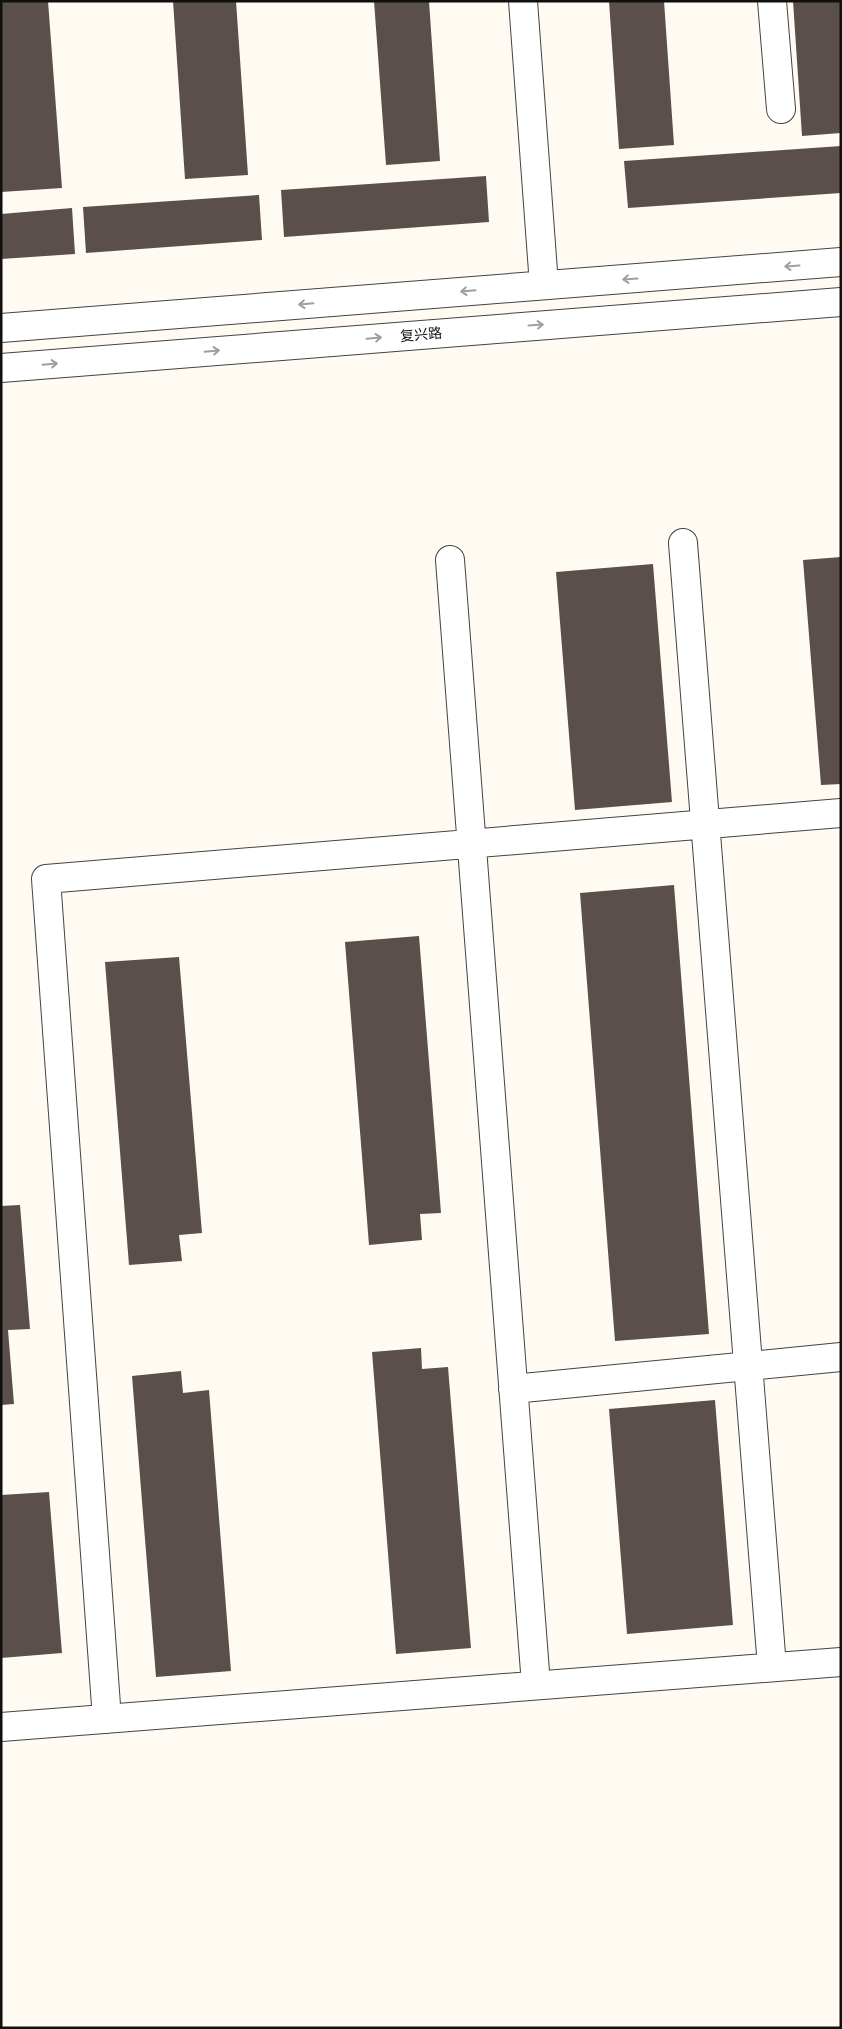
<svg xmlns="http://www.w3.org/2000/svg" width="842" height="2029" font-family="'Noto Serif','Noto Sans SC',serif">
  <rect width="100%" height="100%" fill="#fffbf2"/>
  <!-- building -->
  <path fill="#5a4f4b" d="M 1,1 L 48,1 L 62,188 L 1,192 Z
    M 173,1 L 236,1 L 248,175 L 185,179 Z
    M 374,1 L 429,1 L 440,161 L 386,165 Z
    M 609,1 L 664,1 L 674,145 L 619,149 Z
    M 793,1 L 841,1 L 841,133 L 802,136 Z
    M 841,146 L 841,193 L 628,208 L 624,161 Z
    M 486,176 L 489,222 L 284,237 L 281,190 Z
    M 259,195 L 262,240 L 86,253 L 83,207 Z
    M 72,208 L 75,254 L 1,259 L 1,214 Z
    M 841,557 L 841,784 L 821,785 L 803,560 Z
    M 653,564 L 672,802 L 575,810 L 556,572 Z
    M 674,885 L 709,1334 L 615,1341 L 580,893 Z
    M 419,936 L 441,1213 L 420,1214 L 422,1240 L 369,1245 L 345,942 Z
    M 179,957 L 202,1233 L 179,1235 L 182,1261 L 129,1265 L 105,962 Z
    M 20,1205 L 30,1329 L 8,1330 L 14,1404 L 1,1405 L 1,1206 Z
    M 421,1348 L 422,1369 L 448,1367 L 471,1648 L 396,1654 L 372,1352 Z
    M 181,1371 L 183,1393 L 209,1390 L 231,1671 L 156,1677 L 132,1376 Z
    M 715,1400 L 733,1625 L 627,1634 L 609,1409 Z
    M 49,1492 L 62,1653 L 1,1658 L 1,1495 Z"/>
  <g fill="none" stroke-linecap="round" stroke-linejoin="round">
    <!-- minor casing -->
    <g stroke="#434343" stroke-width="30">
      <path id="minor" d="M 523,1 L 544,285
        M 772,1 L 781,109
        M 1,328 L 841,262
        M 1,368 L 841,302
        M 683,543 L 772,1667
        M 450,560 L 536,1685
        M 513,1389 L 841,1357
        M 107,1719 L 46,879 L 841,813
        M 1,1727 L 841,1662"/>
    </g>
    <!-- minor -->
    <use href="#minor" stroke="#fff" stroke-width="28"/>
  </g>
  <!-- one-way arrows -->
  <defs><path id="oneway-shaft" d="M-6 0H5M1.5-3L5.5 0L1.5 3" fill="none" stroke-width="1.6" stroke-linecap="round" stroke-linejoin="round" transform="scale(1.25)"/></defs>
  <g stroke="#9f9f9f">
    <use href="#oneway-shaft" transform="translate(792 266) rotate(176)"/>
    <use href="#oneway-shaft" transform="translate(630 279) rotate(176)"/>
    <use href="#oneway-shaft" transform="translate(468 291) rotate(175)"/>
    <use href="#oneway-shaft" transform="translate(306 304) rotate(175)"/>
    <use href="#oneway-shaft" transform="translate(536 325) rotate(-4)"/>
    <use href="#oneway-shaft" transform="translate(374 338) rotate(-5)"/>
    <use href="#oneway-shaft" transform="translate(212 351) rotate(-5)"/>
    <use href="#oneway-shaft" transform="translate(50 364) rotate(-5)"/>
  </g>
  <g text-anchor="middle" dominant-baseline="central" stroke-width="5" stroke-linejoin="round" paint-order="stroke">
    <!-- street labels -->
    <g font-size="14" fill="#101010" stroke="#fff">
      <text transform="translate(421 334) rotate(-5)">复兴路</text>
    </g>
  </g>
  <!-- border -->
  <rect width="842" height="2029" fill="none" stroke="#101010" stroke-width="5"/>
</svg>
